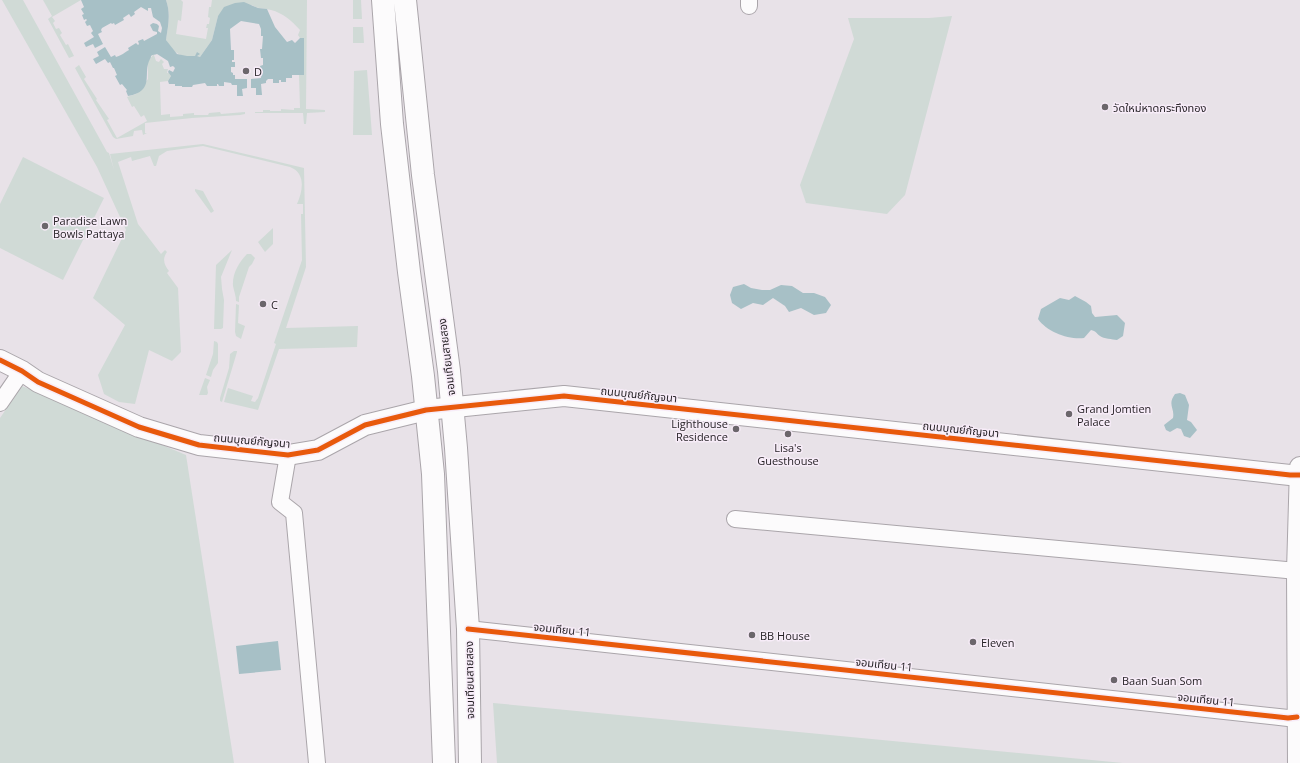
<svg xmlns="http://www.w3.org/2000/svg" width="1300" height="763" font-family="'Open Sans','Noto Sans Thai',sans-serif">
  <rect width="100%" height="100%" fill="#e8e2e8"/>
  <!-- green -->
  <path fill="#d0dad6" d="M 2,0 L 23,0 L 107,152 L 109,153 L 114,170 L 110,154 L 203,144 L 304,168 L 306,267 L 286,328 L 358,326 L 357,347 L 279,349 L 258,410 L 224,402 L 228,388 L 253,396 L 251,401 L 255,402 L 258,398 L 276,344 L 274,343 L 302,260 L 301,214 L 303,214 L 303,204 L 297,204 C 303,191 306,173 290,167 L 203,146 L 167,151 L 159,156 L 156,166 L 154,166 L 150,156 L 132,161 L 131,157 L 118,162 L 138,224 L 161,254 L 165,250 L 167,252 C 162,259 164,265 169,271 L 167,273 L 178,288 L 181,352 L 172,361 L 149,350 L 135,404 L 119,402 L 104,394 L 98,375 L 125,325 L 93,298 L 126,230 L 97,167 Z
    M 43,0 L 81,0 L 52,17 L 55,21 L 53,23 L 56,29 L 59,28 L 62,33 L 60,35 L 66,45 L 68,44 L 74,56 L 69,58 L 48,19 L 52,16 Z
    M 166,0 L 181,0 L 183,2 L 181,21 L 178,20 L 176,34 L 206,39 L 208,28 L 206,28 L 207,24 L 209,24 L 210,18 L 208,17 L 209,7 L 211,7 L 212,0 L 307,0 L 306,109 L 325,110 L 325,112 L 307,113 L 306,124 L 304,124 L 303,113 L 255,113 L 255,112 L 263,112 L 263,110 L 270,110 L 270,111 L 281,111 L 281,109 L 294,110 L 294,108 L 300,108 L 299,75 L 304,75 L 304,38 L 300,38 L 298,35 L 300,30 C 292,21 283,13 271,10 C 264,8 258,9 252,5 L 218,16 L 212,40 L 200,57 L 196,56 L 198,55 C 184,61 172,52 166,40 C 168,26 171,14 166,0 Z
    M 353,0 L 361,0 L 362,19 L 353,19 Z
    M 952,16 L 905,195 L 887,214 L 806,203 L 800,185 L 854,39 L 848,18 L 929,18 Z
    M 353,27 L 363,27 L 364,43 L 353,43 Z
    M 153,55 L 154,55 L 156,61 L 159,62 L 161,59 L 164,62 L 162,64 L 164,69 L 168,69 L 167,73 L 169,73 L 171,76 L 168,81 L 160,82 L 161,115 L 170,114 L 170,117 L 183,116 L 183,114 L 194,113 L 194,115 L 208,115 L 209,113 L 220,112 L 221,114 L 245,112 L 245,114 L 240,115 L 192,118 L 145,123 L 145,133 L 147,133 L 143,135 L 142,130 L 134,131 L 133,136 L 116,139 L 113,137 L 75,68 L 79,65 L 86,77 L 84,79 L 97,99 L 96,100 L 109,119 L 107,120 L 117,138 L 147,121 L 144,115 L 141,117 L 134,106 L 132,107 L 127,97 L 136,94 L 148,79 L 148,61 Z
    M 367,70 L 372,135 L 353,135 L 354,71 Z
    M 23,157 L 104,198 L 63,280 L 0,248 L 0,204 Z
    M 195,189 L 203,191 L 214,211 L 211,213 L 195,191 Z
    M 273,228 L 273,244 L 265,252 L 258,242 Z
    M 232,250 L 221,277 L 222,289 L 224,300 L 223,328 L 221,329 L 214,329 L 216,265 Z
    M 247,254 L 251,254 L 255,258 L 252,264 L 249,267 L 239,297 L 239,302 L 236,301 C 236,296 234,291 233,286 C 232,274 239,262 247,254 Z
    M 236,304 L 239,305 L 238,323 L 245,326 L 241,339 L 236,336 L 235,332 Z
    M 214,341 L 217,342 L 218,344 L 218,363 L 213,370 L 211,377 L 206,375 L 213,354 Z
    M 234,351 L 237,351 L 237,352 L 222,402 L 220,401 L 220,398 L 229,368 L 230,354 Z
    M 205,378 L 210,380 L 207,387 L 208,393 L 207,395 L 199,395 Z
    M 22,386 L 186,455 L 234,763 L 0,763 L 0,418 Z
    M 493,703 L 1123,763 L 497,763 Z"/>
  <!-- water -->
  <path fill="#a7c0c6" d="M 81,0 L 166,0 C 171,14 168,26 166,40 L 177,54 L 187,56 L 195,56 L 197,52 L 200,54 L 197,56 L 200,57 L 212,40 L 218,16 L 224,7 L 235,3 L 244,2 L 258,8 L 267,9 L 275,27 L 287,42 L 292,40 L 295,43 L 300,38 L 304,38 L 304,75 L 292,75 L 292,78 L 286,78 L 286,82 L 281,82 L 281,80 L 279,80 L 279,83 L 273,83 L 273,79 L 268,79 L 266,81 L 266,83 L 261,84 L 262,95 L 256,95 L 256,88 L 251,88 L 251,79 L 261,78 L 261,73 L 263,73 L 263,71 L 261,71 L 260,66 L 263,65 L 263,58 L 261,58 L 260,49 L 262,49 L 263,36 L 261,36 L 261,29 L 259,24 L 241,21 L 230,29 L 231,50 L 234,50 L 234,60 L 232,60 L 232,62 L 235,62 L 235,67 L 231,67 L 231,72 L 233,73 L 233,75 L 235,75 L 235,79 L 247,79 L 247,88 L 242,89 L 243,96 L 237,96 L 237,85 L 232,85 L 231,83 L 224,82 L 224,86 L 219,86 L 218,84 L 217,84 L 217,86 L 207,86 L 205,83 L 193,85 L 192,87 L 182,87 L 182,86 L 175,86 L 175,84 L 169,84 L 168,81 L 171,76 L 168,72 L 169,70 L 173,72 L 175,68 L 173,66 L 170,67 L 168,61 L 157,54 C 155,55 153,54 151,56 C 151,56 151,58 150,59 C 142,73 156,91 128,96 L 126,91 L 127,90 L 122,84 L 120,85 L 115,76 L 117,75 L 114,68 L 113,68 L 110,62 L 108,63 L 105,59 L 96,64 L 93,59 L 99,56 L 97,52 L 105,47 L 111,57 L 115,55 L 116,57 C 122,55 124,53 129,50 L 128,48 L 136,43 L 138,45 L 139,44 L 138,41 L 143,39 L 144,41 L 157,34 L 157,32 L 153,31 L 150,25 L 153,23 L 157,24 L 159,26 L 158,31 L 161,33 L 162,28 L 160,22 L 153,17 L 151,8 L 148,8 L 148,11 L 141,7 L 134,12 L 135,14 L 131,17 L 129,14 L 123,18 L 124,20 L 115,25 L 114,23 L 112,24 L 111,23 L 102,28 L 101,30 L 102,32 L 98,34 L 103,44 L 95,48 L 93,44 L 86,47 L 84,43 L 94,37 L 91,33 L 93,31 L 90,25 L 87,26 L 85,22 L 87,20 L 86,19 L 84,20 L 82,15 L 84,14 L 81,9 L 84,7 Z
    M 744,284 L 751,288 L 762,290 L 770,290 L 781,285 L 792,286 L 803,293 L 814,293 L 825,297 L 831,305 L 826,313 L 814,315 L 801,308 L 789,312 L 785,306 L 773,298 L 763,305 L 753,303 L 741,309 L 732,303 L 730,295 L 733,287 Z
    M 1075,296 L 1086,302 L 1091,306 L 1092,313 L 1095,317 L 1117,315 L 1125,323 L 1123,336 L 1117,340 C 1112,339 1104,339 1100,336 C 1096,333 1096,331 1091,330 L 1084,338 C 1069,340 1047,332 1038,319 L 1041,309 L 1060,298 L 1069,300 Z
    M 1180,393 L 1185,395 L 1189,405 L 1187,420 L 1191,422 L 1197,430 L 1190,438 L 1184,436 L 1181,429 L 1177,428 L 1170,432 L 1166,430 L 1164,425 L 1173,418 C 1175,408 1167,405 1175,394 Z
    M 278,641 L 281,670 L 239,674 L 236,646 Z"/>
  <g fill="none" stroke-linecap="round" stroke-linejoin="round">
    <!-- minor casing -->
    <g stroke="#aaa5aa" stroke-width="18">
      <path id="minor" d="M 749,0 L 749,6
        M 0,403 L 22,371
        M 288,455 L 280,502 L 294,513 L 317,763
        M 735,519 L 1297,571
        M 468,629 L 1288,718 L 1297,717"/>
    </g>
    <!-- tertiary casing -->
    <g stroke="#aaa5aa" stroke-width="22">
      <path id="tertiary" d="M 0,360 L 22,371 L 38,382 L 139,427 L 199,445 L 288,455 L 318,450 L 365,425 L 426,410 L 564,396 L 1290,475 L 1300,475
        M 1298,763 L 1297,571 L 1300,467"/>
    </g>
    <!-- secondary casing -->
    <g stroke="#aaa5aa" stroke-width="24">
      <path id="secondary" d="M 383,0 L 392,124 L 409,272 L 423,376 L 433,474 L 444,763
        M 405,0 L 423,175 L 449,371 L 456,448 L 468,629 L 470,763"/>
    </g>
    <!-- minor -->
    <use href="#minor" stroke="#fcfbfc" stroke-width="16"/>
    <!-- tertiary -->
    <use href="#tertiary" stroke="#fcfbfc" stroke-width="20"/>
    <!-- secondary -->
    <use href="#secondary" stroke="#fcfbfc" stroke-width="22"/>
    <!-- cycleway casing -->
    <g stroke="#f7ecf8" stroke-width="8">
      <path id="cycleway" d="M 0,360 L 22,371 L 38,382 L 139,427 L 199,445 L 288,455 L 318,450 L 365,425 L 426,410 L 564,396 L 1290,475 L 1300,475
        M 468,629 L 1288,718 L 1297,717"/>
    </g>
    <!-- cycleway -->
    <use href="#cycleway" stroke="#e8590c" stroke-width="5"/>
  </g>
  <!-- markers -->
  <g fill="#6b666b" stroke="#f7ecf8" stroke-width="1.5">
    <circle cx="246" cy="71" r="4"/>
    <circle cx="1105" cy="107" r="4"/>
    <circle cx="45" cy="226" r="4"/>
    <circle cx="263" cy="304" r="4"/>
    <circle cx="1069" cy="414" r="4"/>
    <circle cx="736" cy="429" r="4"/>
    <circle cx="788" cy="434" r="4"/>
    <circle cx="752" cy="635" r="4"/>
    <circle cx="973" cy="642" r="4"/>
    <circle cx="1114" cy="680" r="4"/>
  </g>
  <g text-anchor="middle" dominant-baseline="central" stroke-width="3" stroke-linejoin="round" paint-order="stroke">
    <!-- poi labels -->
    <g font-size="11" fill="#272327" stroke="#f7ecf8" text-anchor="start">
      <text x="254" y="71">D</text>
      <text x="1113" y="107">วัดใหม่หาดกระทึงทอง</text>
      <text x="53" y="220">Paradise Lawn<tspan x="53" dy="13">Bowls Pattaya</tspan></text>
      <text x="271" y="304">C</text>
      <text x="1077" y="408">Grand Jomtien<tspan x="1077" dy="13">Palace</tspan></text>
      <text x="728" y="423" text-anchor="end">Lighthouse<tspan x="728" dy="13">Residence</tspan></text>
      <text x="788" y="447" text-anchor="middle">Lisa's<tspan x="788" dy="13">Guesthouse</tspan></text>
      <text x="760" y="635">BB House</text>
      <text x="981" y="642">Eleven</text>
      <text x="1122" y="680">Baan Suan Som</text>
    </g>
    <!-- street labels -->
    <g font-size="11" fill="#272327" stroke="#f7ecf8">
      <text transform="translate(446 357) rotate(-97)">จอมเทียนสายสอง</text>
      <text transform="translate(639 394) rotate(6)">ถนนบุณย์กัญจนา</text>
      <text transform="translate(961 429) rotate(6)">ถนนบุณย์กัญจนา</text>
      <text transform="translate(252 440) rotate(5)">ถนนบุณย์กัญจนา</text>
      <text transform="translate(562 629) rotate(6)">จอมเทียน 11</text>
      <text transform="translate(884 664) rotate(6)">จอมเทียน 11</text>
      <text transform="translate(469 680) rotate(-91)">จอมเทียนสายสอง</text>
      <text transform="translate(1206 699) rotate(6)">จอมเทียน 11</text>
    </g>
  </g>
</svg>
